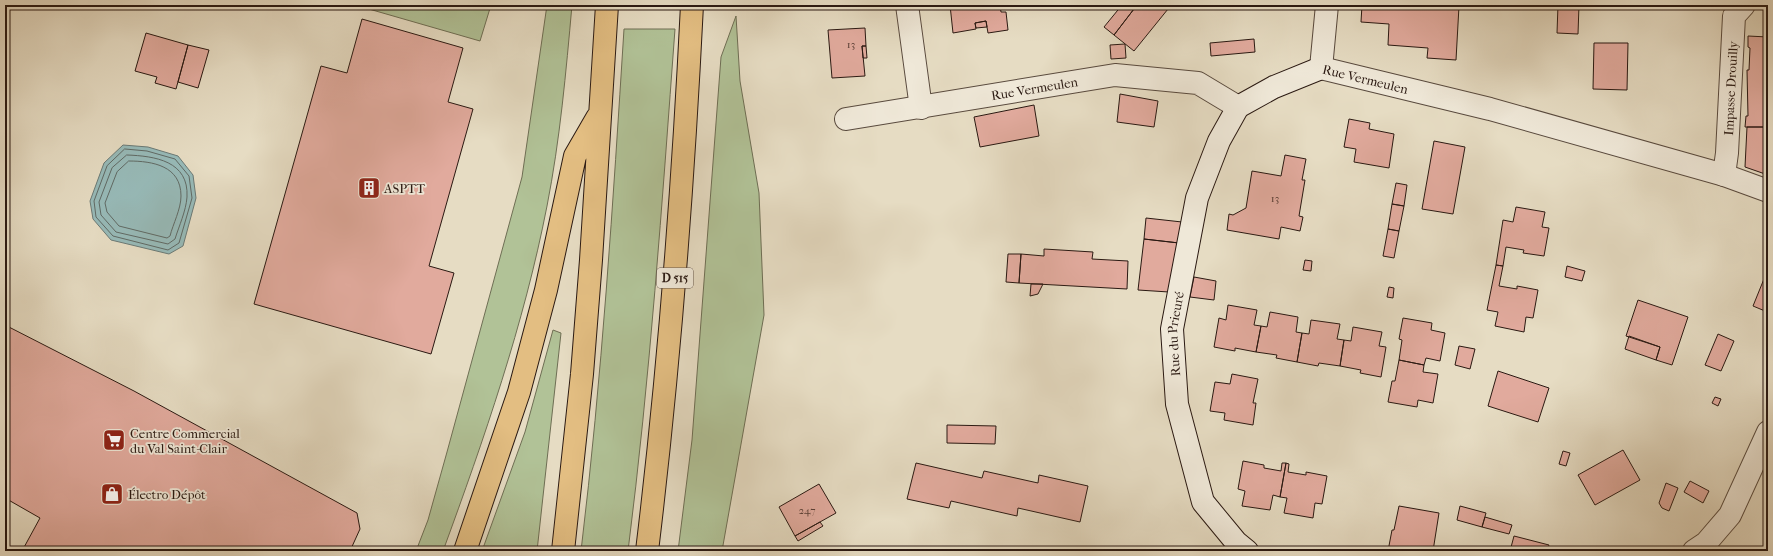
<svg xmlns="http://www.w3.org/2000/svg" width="1773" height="556" font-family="'IM FELL French Canon',serif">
  <rect width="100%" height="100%" fill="#e6dcc3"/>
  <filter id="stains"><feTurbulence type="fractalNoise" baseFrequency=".005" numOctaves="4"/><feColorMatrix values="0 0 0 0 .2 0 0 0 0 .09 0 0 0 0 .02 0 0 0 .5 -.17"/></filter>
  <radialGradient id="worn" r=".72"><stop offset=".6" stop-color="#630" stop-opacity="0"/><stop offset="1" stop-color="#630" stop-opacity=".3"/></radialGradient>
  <!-- green -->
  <path fill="#b1c297" stroke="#6e6e54" d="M 355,5 L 491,5 L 480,41 Z
    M 547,5 L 572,5 C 566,72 560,140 547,206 C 524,324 484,439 443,551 L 416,551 L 428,520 L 447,452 L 522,177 Z
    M 736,16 L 740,81 L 759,193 L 764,315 L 722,551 L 678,551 L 692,440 L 721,57 Z
    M 624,29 L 675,29 C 662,204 650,378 628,551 L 581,551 C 602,377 613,203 624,29 Z
    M 553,330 L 561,333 L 537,551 L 482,551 L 525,432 Z"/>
  <!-- water -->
  <path fill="#97bab8" stroke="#6b7a76" d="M 123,145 L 148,147 L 178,156 L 193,175 L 196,198 L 183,246 L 169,254 L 111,240 L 93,219 L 90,201 L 104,163 Z"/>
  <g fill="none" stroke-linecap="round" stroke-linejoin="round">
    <!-- shore -->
    <path stroke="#606a65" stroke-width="1" d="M 125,149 L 147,151 L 175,159 L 189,176 L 192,198 L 179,243 L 168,250 L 113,236 L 96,217 L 94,201 L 107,166 Z
      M 127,155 C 155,156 189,161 187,197 C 186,211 179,226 175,239 L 168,244 L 116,232 L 101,215 L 99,202 L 112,168 Z
      M 129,161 C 153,161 181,166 181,196 C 181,209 173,224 170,236 L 167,238 L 119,226 L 107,212 L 105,203 L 117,172 Z"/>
  </g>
  <!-- building -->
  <path fill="#e1aa9d" stroke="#2a1912" d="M 950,5 L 1000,5 L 1001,12 L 1006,12 L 1008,30 L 988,33 L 986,21 L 975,23 L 976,29 L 953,33 Z
    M 1122,5 L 1137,5 L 1114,35 L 1104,27 Z
    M 1137,5 L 1162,5 L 1168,9 L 1134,51 L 1114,35 Z
    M 1362,5 L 1459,6 L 1456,60 L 1427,58 L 1428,48 L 1388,45 L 1389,24 L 1361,22 Z
    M 1558,5 L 1579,5 L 1578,34 L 1557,33 Z
    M 362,19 L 463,48 L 448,102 L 473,109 L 429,266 L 454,273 L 431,354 L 254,304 L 321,66 L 347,73 Z
    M 986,21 L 987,27 L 976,28 L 975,23 Z
    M 865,28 L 866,46 L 862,46 L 865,76 L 832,78 L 828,30 Z
    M 146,33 L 188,45 L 176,89 L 155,83 L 157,77 L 135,71 Z
    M 1748,36 L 1768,37 L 1768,127 L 1745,127 L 1746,116 L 1748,116 L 1747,70 L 1749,70 L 1750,48 L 1748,47 Z
    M 1254,39 L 1255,52 L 1211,56 L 1210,43 Z
    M 1594,43 L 1628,43 L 1627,90 L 1593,89 Z
    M 1125,44 L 1126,58 L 1111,59 L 1110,45 Z
    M 188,45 L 209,50 L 198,88 L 178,82 Z
    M 862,46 L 866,46 L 867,58 L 863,58 Z
    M 1120,94 L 1158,101 L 1154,127 L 1117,122 Z
    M 1034,105 L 1039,136 L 980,147 L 974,117 Z
    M 1349,119 L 1370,123 L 1369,129 L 1394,134 L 1389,168 L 1354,162 L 1356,149 L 1344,147 Z
    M 1747,127 L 1768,127 L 1768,175 L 1745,167 Z
    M 1434,141 L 1465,147 L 1453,214 L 1422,209 Z
    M 1285,155 L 1306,159 L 1302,180 L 1305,180 L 1299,216 L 1303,217 L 1300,231 L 1281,227 L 1279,239 L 1227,230 L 1229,214 L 1233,215 L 1246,208 L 1252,171 L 1281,176 Z
    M 1396,183 L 1407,185 L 1404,206 L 1392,204 Z
    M 1392,204 L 1404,206 L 1399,231 L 1388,229 Z
    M 1516,207 L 1545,212 L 1542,227 L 1549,228 L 1544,256 L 1523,253 L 1524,250 L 1506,247 L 1503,266 L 1496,265 L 1503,220 L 1513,222 Z
    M 1146,218 L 1182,222 L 1179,243 L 1144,239 Z
    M 1388,229 L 1399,231 L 1394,258 L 1383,256 Z
    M 1144,239 L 1179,243 L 1169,292 L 1138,290 Z
    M 1044,249 L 1093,252 L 1092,259 L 1128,261 L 1127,289 L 1019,283 L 1021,254 L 1044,256 Z
    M 1008,254 L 1021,254 L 1019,283 L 1006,282 Z
    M 1305,260 L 1312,261 L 1311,271 L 1303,270 Z
    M 1496,265 L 1503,266 L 1499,286 L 1517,289 L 1517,286 L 1538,290 L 1533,318 L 1526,317 L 1524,332 L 1495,326 L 1498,312 L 1487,310 Z
    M 1567,266 L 1585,271 L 1582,281 L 1565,277 Z
    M 1768,269 L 1768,305 L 1765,311 L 1753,306 Z
    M 1194,277 L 1216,281 L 1214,300 L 1190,297 Z
    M 1031,284 L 1043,284 L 1038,294 L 1030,296 Z
    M 1389,287 L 1394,288 L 1393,298 L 1387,297 Z
    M 1638,300 L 1688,317 L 1672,365 L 1656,360 L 1660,347 L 1626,336 Z
    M 1228,305 L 1257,310 L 1254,325 L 1261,326 L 1256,352 L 1235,348 L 1235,351 L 1214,347 L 1219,318 L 1226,320 Z
    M 1270,312 L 1298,317 L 1296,332 L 1302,333 L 1297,362 L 1276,358 L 1277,355 L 1256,352 L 1261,326 L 1267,327 Z
    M 1403,318 L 1432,323 L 1431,330 L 1445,333 L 1440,361 L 1426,358 L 1424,365 L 1399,360 L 1402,340 L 1399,339 Z
    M 1311,320 L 1340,324 L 1337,339 L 1344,340 L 1340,366 L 1319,363 L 1318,366 L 1297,362 L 1302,333 L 1309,334 Z
    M 5,325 L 134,391 L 357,513 L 360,529 L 350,551 L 22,551 L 40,518 L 5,498 Z
    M 1353,327 L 1382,332 L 1379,346 L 1386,347 L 1381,377 L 1360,373 L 1361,370 L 1340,366 L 1344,340 L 1351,341 Z
    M 1718,334 L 1734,341 L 1721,371 L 1705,365 Z
    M 1629,336 L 1660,347 L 1656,360 L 1625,349 Z
    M 1459,346 L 1475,349 L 1470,369 L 1455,365 Z
    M 1399,360 L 1424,365 L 1423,372 L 1438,374 L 1433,403 L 1418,400 L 1417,407 L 1388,402 L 1392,381 L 1395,381 Z
    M 1498,371 L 1549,388 L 1538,422 L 1488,406 Z
    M 1232,374 L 1258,379 L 1253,403 L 1256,403 L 1253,425 L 1224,420 L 1225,413 L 1210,411 L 1215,382 L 1230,384 Z
    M 1715,397 L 1721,399 L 1718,406 L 1712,403 Z
    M 947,425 L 996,426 L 995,444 L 947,443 Z
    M 1623,450 L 1640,480 L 1595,505 L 1578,475 Z
    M 1563,451 L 1570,453 L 1566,466 L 1559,464 Z
    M 1243,461 L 1264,465 L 1264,468 L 1281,471 L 1282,463 L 1286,463 L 1280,497 L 1273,495 L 1270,510 L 1242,506 L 1245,491 L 1238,489 Z
    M 916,463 L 982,478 L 984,471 L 1038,483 L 1039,475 L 1088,486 L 1080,522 L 1018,508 L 1017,516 L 951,501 L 949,508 L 907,499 Z
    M 1286,463 L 1289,464 L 1288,472 L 1306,475 L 1306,472 L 1327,476 L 1322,504 L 1315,503 L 1313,518 L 1284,513 L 1287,498 L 1280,497 Z
    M 1690,481 L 1709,491 L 1703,503 L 1684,492 Z
    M 1666,483 L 1678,488 L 1669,511 L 1662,508 L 1659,503 Z
    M 819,484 L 836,513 L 795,536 L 779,507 Z
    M 1399,506 L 1439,513 L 1433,551 L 1418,549 L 1417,551 L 1388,551 L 1392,530 L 1394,530 Z
    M 1460,506 L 1486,513 L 1482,527 L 1457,520 Z
    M 1485,517 L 1512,525 L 1509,534 L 1482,527 Z
    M 820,522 L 823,526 L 798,541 L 795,536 Z
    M 1514,536 L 1549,545 L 1547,551 L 1510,551 Z"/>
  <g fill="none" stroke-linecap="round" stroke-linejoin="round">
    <!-- street casing -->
    <g stroke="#594a3e" stroke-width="24">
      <g id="street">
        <path d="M 907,5 L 921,108"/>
        <path id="s1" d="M 1327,5 L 1321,68 L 1490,109 L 1724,175 L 1768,191"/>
        <path id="s2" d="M 846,119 L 1115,75 L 1198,83 L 1238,107"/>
        <path id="s3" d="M 1724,175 L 1727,153 L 1734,16 L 1744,5"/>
        <path d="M 1694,551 L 1706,543 L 1730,515 L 1768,432"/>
      </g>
    </g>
    <!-- secondary casing -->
    <g stroke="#2a1912" stroke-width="24">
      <g id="secondary">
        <path id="s4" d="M 1247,551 L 1236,542 L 1203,502 L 1177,404 L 1172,329 L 1197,198 L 1219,141 L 1238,107 L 1274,87 L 1321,68"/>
      </g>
    </g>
    <!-- highway casing -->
    <g stroke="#2a1912" stroke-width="24">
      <path id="highway" d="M 465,551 L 519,392 L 546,290 L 575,156 L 597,118
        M 563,551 L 582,374 L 591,260 L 607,5
        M 647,551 C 669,370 683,188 692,5"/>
    </g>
    <!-- street -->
    <use href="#street" stroke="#efe8d8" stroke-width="22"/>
    <!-- secondary -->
    <use href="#secondary" stroke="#efe8d8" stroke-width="22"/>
    <!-- highway -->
    <use href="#highway" stroke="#e3be82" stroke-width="22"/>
  </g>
  <!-- icons -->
  <defs>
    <g id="building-square" transform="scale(1.15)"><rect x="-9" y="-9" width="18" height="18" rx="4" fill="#8f2418" stroke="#efe8d8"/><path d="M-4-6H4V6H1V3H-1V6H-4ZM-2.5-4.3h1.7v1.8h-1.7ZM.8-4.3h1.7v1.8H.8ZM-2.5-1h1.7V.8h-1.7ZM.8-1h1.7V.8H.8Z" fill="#fff"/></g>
    <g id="supermarket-square" transform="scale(1.15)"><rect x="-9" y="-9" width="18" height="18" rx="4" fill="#8f2418" stroke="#efe8d8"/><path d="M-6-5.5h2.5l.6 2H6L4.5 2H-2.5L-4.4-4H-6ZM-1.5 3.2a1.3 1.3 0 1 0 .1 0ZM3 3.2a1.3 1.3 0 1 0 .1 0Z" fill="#fff"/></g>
    <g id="shop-square" transform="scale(1.15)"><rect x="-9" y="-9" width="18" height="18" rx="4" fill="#8f2418" stroke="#efe8d8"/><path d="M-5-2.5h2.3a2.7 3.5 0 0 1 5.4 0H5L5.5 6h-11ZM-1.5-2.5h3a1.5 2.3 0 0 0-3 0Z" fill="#fff"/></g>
  </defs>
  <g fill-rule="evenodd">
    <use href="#building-square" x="369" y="188"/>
    <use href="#supermarket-square" x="114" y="440"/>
    <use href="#shop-square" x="112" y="494"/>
  </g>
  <g text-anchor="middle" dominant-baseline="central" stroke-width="3.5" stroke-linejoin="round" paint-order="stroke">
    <!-- number labels -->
    <g font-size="11" fill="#583d35">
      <text x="851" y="44">13</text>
      <text x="1275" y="198">13</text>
      <text x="807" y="510">247</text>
    </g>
    <!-- shield labels -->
    <rect fill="#efe8d8" stroke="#65574d" stroke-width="1" x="657" y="268" width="36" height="20" rx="3"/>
    <g font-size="12" font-weight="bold" fill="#2a1912">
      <text x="675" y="278">D 515</text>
    </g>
    <!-- street labels -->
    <g font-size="13" fill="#2a1912" stroke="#efe8d8">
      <text stroke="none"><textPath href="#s1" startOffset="109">Rue Vermeulen</textPath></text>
      <text stroke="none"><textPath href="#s3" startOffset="87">Impasse Drouilly</textPath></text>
      <text stroke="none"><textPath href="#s2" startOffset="191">Rue Vermeulen</textPath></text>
      <text stroke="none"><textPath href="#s4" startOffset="238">Rue du Prieuré</textPath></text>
    </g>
    <!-- poi labels -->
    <g font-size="13" fill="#2a1912" stroke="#efe8d8" text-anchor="start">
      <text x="384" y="188">ASPTT</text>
      <text x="130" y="433">Centre Commercial<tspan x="130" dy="15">du Val Saint-Clair</tspan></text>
      <text x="128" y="494">Électro Dépôt</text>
    </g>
  </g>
  <!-- margin -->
  <rect width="1773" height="556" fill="none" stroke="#e6dcc3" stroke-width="20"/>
  <rect x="6" y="6" width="1761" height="544" fill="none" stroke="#2a1912" stroke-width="2"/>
  <rect x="10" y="10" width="1753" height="536" fill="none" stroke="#2a1912"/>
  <rect width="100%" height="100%" filter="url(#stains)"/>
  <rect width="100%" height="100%" fill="url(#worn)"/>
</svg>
